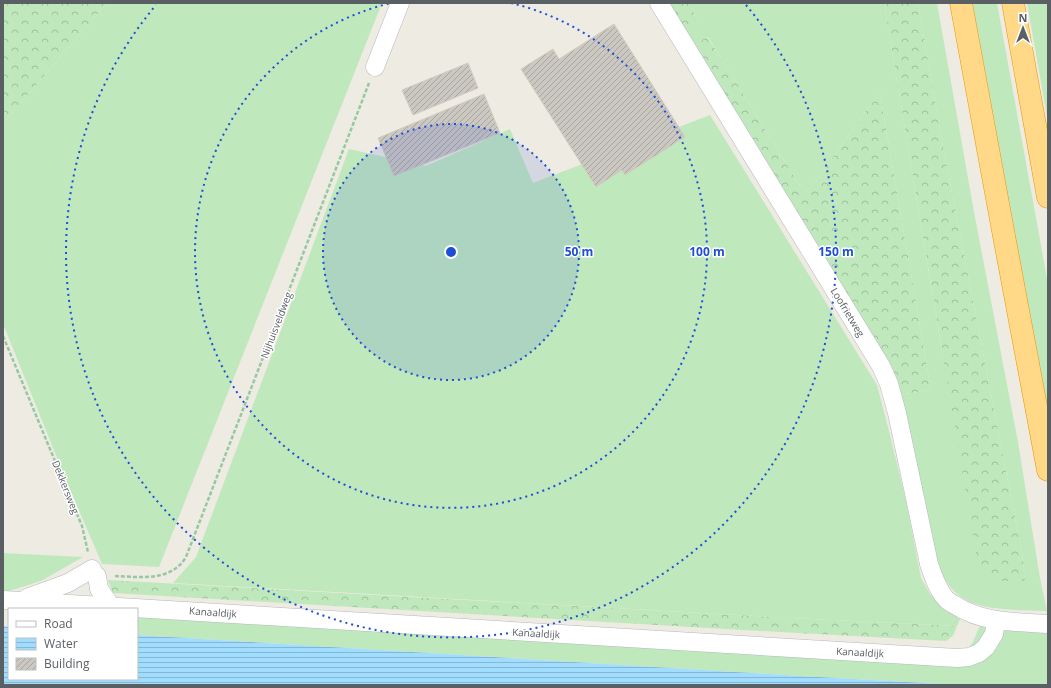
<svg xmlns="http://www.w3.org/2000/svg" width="1051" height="688" font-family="'Open Sans',sans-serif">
  <defs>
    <pattern id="forest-crowns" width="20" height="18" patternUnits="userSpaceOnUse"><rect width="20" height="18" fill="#c0e8bd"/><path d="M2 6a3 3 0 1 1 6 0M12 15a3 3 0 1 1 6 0" fill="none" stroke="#9fbf9d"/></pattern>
    <pattern id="water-rules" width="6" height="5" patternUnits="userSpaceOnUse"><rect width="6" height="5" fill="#a1ddff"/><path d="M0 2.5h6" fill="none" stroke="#86b6d2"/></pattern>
    <pattern id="building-hatch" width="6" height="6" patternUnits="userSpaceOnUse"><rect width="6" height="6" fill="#cbc7c1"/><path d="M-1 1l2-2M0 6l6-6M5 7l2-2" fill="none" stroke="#a8a5a0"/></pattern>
  </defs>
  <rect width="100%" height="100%" fill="#eeebe2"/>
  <!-- grass -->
  <path fill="#c0e8bd" d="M 107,3 L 382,3 L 159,567 L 102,564 L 68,485 L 3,324 L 3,123 Z
    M 688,3 L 884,3 L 942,351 L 1025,581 L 1022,554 L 941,136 L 918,3 L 937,3 L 974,212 L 1018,442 L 1040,578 L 1047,611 C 1018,609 977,613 955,592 C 946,583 941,572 935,561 L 898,395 L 931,390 L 880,94 L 865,112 L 812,187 L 805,191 L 799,185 L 720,56 L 708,37 L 692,47 L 684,35 L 697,18 Z
    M 967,3 L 997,3 L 1048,284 L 1048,440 Z
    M 1027,3 L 1048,3 L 1048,122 Z
    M 710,115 L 877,385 L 891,439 L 906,501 L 921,578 L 930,594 L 945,608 L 960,619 L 957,626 L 790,618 L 173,583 L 196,557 L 349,149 L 426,166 L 510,129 L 533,183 Z
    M 3,553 L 83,557 L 41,581 L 3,593 Z
    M 137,615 L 964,654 L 973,642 L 982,621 L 1048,627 L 1048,685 L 959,685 L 801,676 L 137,635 Z"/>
  <!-- forest -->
  <path fill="url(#forest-crowns)" d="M 3,3 L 107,3 L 3,123 Z
    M 665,3 L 688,3 L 697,18 L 698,26 L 684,35 Z
    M 884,3 L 918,3 L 941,136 L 1022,554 L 1025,581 L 998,581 L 984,574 L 978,566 Z
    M 707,37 L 720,56 L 799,185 L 805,191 L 812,187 L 865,112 L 880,94 L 931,390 L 898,395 L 692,47 Z
    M 108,580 L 790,618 L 957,626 L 953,636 L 946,641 L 742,630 L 113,593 Z"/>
  <!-- water -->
  <path fill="url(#water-rules)" d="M 3,626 L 9,627 L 9,679 L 137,679 L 137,635 L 801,676 L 959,685 L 3,685 Z"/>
  <!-- building -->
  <path fill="url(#building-hatch)" stroke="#d3ccc0" d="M 614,24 L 685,137 L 625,175 L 622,170 L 596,187 L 521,69 L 553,49 L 559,59 Z
    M 468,63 L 478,88 L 413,115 L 402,90 Z
    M 484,94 L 500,133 L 394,176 L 378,138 Z"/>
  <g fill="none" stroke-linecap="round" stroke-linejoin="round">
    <!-- street casing -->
    <g stroke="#b5b9bd" stroke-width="19">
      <path id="street" d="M 659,3 L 881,366 L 889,384 L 897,413 L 929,564 C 933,576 938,591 947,600 C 949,602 953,604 955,605 C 982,623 1017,622 1048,624
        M 375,67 L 400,3
        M 97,576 L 99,589 L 111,606
        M 27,598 L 68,583 L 92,569
        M 3,600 L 957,658 L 969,657 L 979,653 L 986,647 L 994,634 L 996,620"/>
    </g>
    <!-- highway casing -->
    <g stroke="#f09300" stroke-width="23">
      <path id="highway" d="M 961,3 L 1004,236 L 1048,470
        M 1013,3 L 1048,197"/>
    </g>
    <!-- path -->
    <path stroke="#95c9a0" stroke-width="2.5" stroke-dasharray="4 2" stroke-linecap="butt" d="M 3,336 L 82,526 L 88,552
      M 115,576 C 140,577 171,582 186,557 L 369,83"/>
    <!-- street -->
    <use href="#street" stroke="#fff" stroke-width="18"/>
    <!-- highway -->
    <use href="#highway" stroke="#ffd888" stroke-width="22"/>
  </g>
  <!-- distance rings -->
  <circle cx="451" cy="252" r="128" fill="#1d4ed8" fill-opacity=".12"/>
  <g fill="none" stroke="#1d4ed8" stroke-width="2" stroke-dasharray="2 4">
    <circle cx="451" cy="252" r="128"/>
    <path d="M511 3A256 256 0 1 1 391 3"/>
    <path d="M746 5A385 385 0 1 1 156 5"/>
  </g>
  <g text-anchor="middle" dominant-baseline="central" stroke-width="3" stroke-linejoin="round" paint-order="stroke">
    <!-- street labels -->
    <g font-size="10" fill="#5a5f64" stroke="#fff">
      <text transform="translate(848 312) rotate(59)">Loofrietweg</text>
      <text transform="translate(276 325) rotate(-69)">Nijhuisveldweg</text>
      <text transform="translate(66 487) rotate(68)">Dekkersweg</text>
      <text transform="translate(213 612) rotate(4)">Kanaaldijk</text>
      <text transform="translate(536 633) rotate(3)">Kanaaldijk</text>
      <text transform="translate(860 652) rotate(3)">Kanaaldijk</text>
    </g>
  </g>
  <circle cx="451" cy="252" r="6" fill="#1d4ed8" stroke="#fff" stroke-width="2"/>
  <g font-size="12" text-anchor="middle" font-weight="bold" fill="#1d4ed8" stroke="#fff" stroke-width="3" stroke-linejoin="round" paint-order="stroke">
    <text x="579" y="256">50 m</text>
    <text x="707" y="256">100 m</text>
    <text x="836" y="256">150 m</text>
  </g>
  <!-- border -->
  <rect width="1051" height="688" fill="none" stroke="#5a5f64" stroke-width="8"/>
  <!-- legend -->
  <rect x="8" y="608" width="130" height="72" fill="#ffffff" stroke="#bdbfc1"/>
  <rect x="16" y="621" width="20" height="6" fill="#ffffff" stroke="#bdbfc1"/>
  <text x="44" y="628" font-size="12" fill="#5a5f64">Road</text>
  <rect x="16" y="638" width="20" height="12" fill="url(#water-rules)" stroke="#bdbfc1"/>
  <text x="44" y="648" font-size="12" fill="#5a5f64">Water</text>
  <rect x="16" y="658" width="20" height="12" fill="url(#building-hatch)" stroke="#bdbfc1"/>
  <text x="44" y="668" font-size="12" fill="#5a5f64">Building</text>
  <!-- north arrow -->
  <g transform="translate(1023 28)" stroke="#ffffff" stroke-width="3" paint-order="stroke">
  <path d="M0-3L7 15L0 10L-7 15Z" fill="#5a5f64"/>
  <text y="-6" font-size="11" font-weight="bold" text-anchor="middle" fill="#5a5f64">N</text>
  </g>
</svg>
